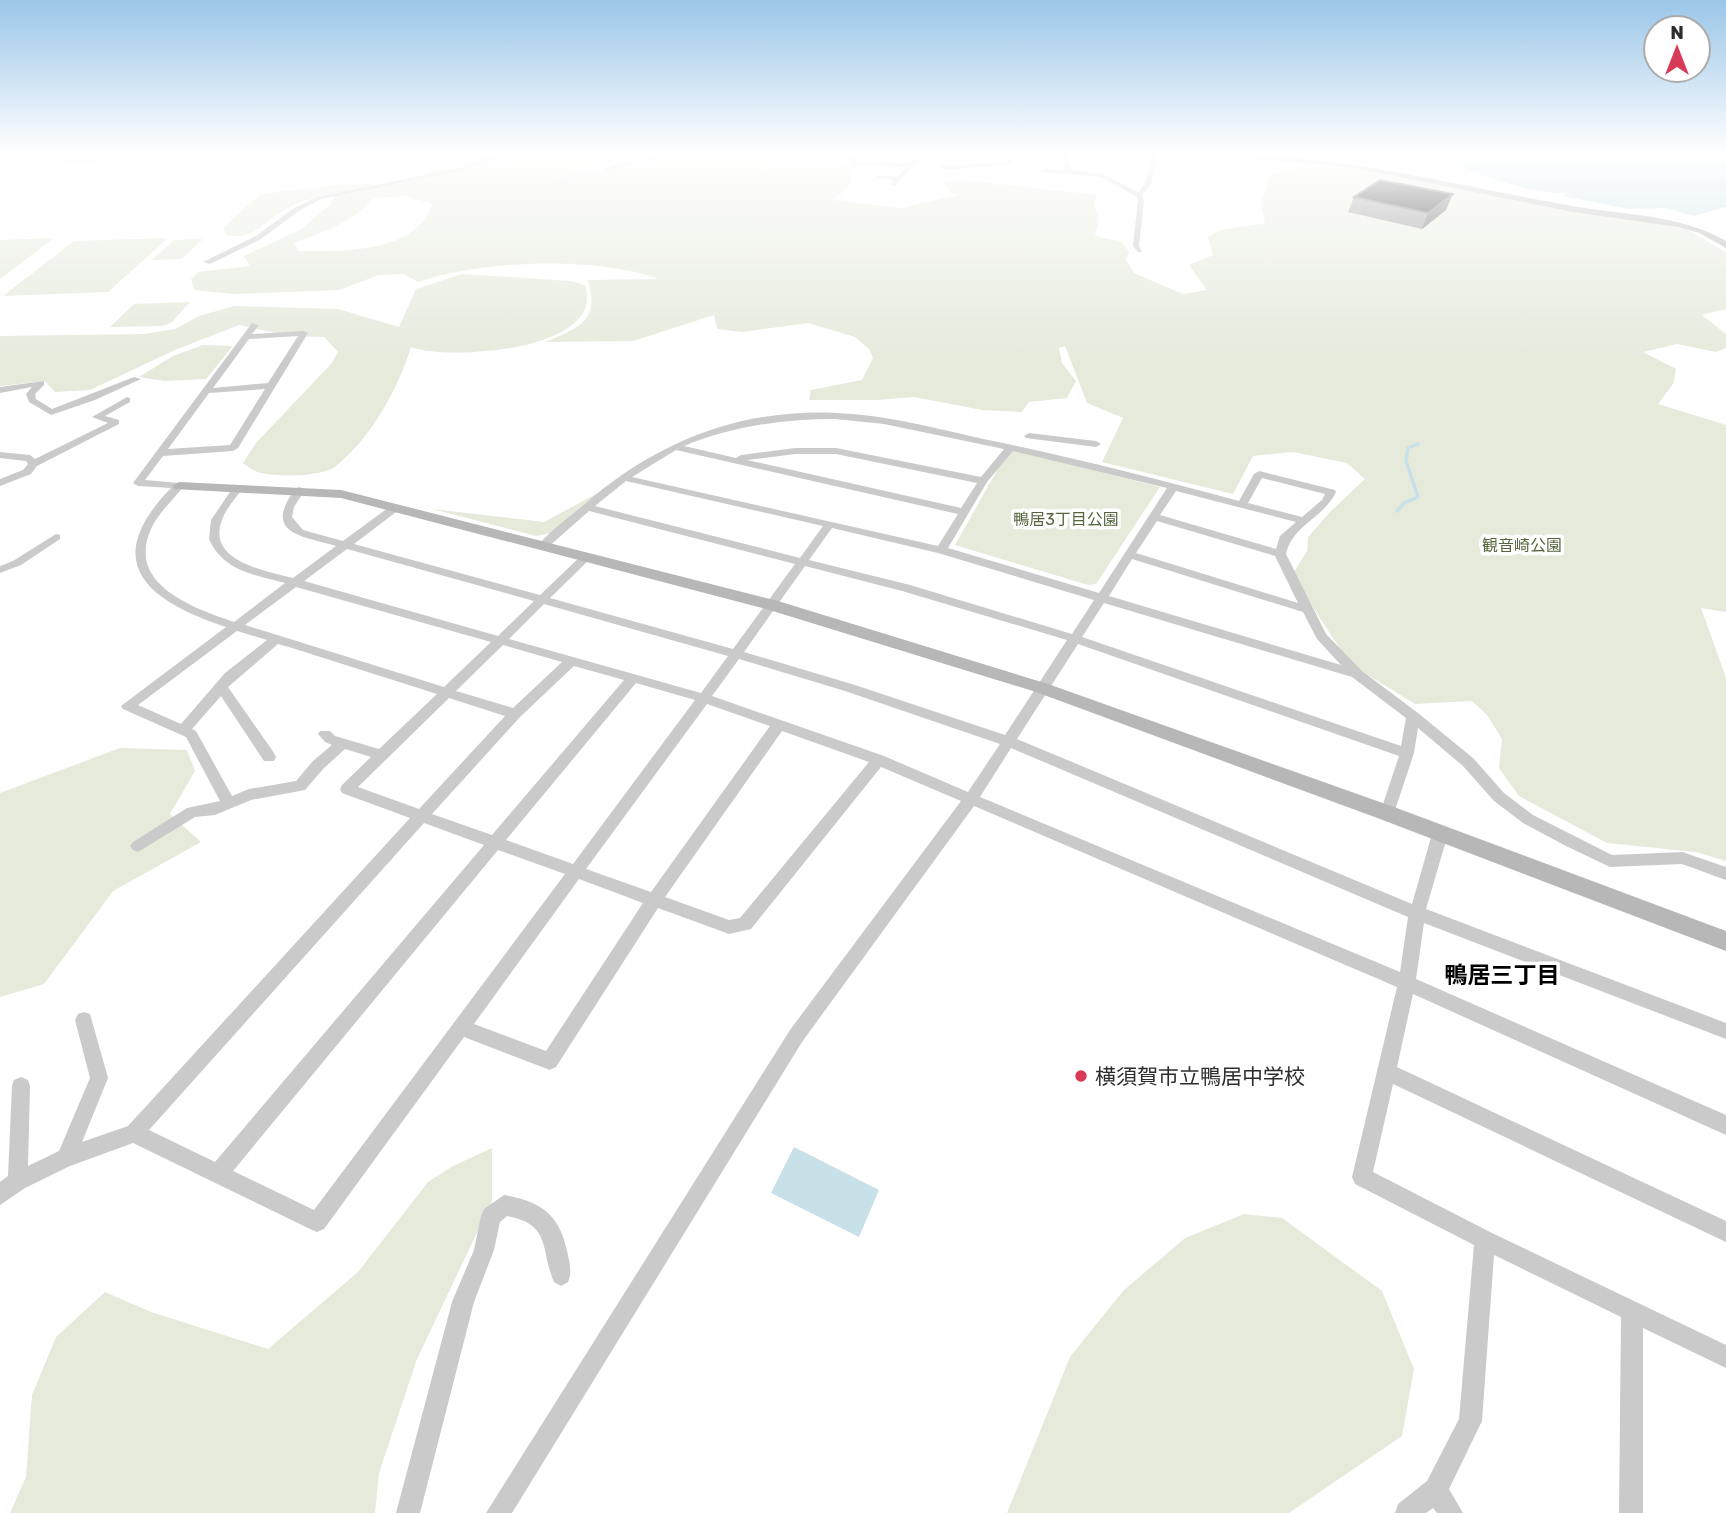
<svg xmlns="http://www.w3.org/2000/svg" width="1726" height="1513" font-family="Rubik,'Noto Sans JP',sans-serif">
  <rect width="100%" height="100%" fill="#fff"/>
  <!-- green -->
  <path fill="#e5eadb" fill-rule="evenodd" d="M 0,153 L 162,153 L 131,160 L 90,164 L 0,162 Z
    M 453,153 L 638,153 L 616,158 L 599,167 L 600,171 L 682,153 L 786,153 L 845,161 L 852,170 L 849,188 L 832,200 L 900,208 L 959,195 L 953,194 L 941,182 L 961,180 L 1098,195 L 1094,204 L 1099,219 L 1095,236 L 1122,242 L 1129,252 L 1126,260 L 1134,273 L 1183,294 L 1207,290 L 1189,265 L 1213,255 L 1208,237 L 1220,230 L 1265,223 L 1261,204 L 1270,174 L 1286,172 L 1299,164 L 1351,167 L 1679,225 L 1726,252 L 1726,309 L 1702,315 L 1726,334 L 1726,348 L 1716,352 L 1677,344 L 1643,352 L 1676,369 L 1673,384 L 1658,404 L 1726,425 L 1726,612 L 1701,608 L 1726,678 L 1726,861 L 1696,852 L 1607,843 L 1519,796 L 1499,768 L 1502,739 L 1487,715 L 1472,701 L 1415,704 L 1350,664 L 1292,575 L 1307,551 L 1308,537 L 1331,511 L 1365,479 L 1347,463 L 1293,452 L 1253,456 L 1233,494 L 1102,462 L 1123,418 L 1087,403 L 1065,346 L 1059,348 L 1062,363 L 1076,381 L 1067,398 L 1029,402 L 1022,412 L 982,410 L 914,397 L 877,400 L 809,400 L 811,390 L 862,380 L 873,358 L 869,349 L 855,337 L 808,323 L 742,332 L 717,329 L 714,315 L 633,341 L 545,342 C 579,328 600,321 588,280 L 658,279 C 598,256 479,260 418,282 L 404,274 L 379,275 L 339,290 L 233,294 L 194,290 L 191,279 L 198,272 L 250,266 L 244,256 L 300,230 L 331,204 L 335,195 C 318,194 296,203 281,212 C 262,223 252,241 226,235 L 223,228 L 260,194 L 338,185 L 371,184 L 378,186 L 417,180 ZM 405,196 L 432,204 C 416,254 343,251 299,251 L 294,243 C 327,230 348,225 374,198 Z
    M 54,238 L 0,279 L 0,240 Z
    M 168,238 L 108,292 L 3,296 L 74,241 Z
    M 203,239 L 182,259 L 152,260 L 174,240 Z
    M 462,274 L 570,281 L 585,285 C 608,351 449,361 411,347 C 398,389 371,438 336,466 C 322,477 279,477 261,473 C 255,472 248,467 243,463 L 256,443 L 331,364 L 338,352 L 324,337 L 290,336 L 239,325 L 175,350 L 90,390 L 55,392 L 45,381 L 0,386 L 0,336 L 144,334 L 175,329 L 199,316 L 234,306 L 338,309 L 399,327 L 416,289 Z
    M 190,302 L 171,323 L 162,326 L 110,327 L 134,304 Z
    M 203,345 L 233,346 L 206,379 L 164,381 L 139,377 L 173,356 Z
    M 1013,450 L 1160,487 L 1096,584 L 1088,585 L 955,545 L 1008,451 Z
    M 607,488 L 552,533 L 536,536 L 432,509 L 544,522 Z
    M 120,748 L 187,750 L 195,771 L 170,814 L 201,842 L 113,891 L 44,984 L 0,997 L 0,793 Z
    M 492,1148 L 492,1201 L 417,1359 L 379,1473 L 375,1513 L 10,1513 L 26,1477 L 32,1395 L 56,1337 L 105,1292 L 151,1312 L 268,1349 L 358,1272 L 428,1182 L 453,1166 Z
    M 1244,1214 L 1282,1218 L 1382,1291 L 1414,1369 L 1402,1436 L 1289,1513 L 1007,1513 L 1070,1357 L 1123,1291 L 1185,1238 Z"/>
  <!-- water -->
  <path fill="#c8e0e8" d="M 1447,153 L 1464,155 L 1469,153 L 1726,153 L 1726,207 L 1694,216 L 1666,208 L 1628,209 L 1563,196 L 1566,192 C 1550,198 1459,173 1445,155 Z
    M 794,1147 L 879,1190 L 859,1237 L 771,1193 Z"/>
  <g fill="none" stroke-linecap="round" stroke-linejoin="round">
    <!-- stream-far1 -->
    <path stroke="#c8e0e8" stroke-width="2.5" d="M 555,185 L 568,178 L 611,169"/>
    <!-- stream -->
    <path stroke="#c8e0e8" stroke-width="3.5" d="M 1397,511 L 1404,503 L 1418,497 L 1406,461 L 1408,448 L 1418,444"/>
    <!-- street -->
    <path fill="#cacaca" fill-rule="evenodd" d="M 497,153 L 504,153 L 489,162 L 468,169 L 321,199 L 299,211 L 261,239 L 210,264 L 203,262 L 256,236 L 294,208 L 317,197 L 464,167 Z
      M 668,153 L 677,153 L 606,171 L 603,169 Z
      M 919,153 L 925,153 L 894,186 L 891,184 L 894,180 L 876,177 L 879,175 L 897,177 L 906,167 L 856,166 L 848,157 L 853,156 L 858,162 L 910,163 Z
      M 1003,153 L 1009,153 L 1014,164 L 943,170 L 940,168 L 940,163 L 943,161 L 946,166 L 1008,162 Z
      M 1060,153 L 1066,153 L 1071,170 L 1103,174 L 1138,192 L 1145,184 L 1152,153 L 1158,153 L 1151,184 L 1142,195 L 1144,200 L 1139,246 L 1142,252 L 1138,252 L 1133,246 L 1138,200 L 1136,196 L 1100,177 L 1042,172 L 1044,169 L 1065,170 Z
      M 252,323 L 259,325 L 252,334 L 304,331 L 308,333 L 238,448 L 233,451 L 163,456 L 145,480 L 179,483 L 184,486 C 174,499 161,510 153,525 C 123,583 191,607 234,622 L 285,583 C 255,575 223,571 209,539 L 211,520 L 234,486 L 242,486 L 243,488 C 236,498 226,508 222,520 C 206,561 266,571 293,578 L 336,546 C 300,536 262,533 296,488 L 300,487 L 305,490 L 294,507 L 292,517 L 303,530 L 343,541 L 392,505 L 400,505 L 400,509 L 354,544 L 540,595 L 582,555 L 590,555 L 590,559 L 550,598 L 733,649 L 795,564 L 589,511 L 547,548 L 543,549 L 537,546 C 553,528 575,513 593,497 C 668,435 755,405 853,414 C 898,418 943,430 988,440 C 1072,457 1156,479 1239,501 L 1254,474 L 1259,471 L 1335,490 L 1336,492 C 1323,519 1293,524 1286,554 L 1326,634 L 1362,671 L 1418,713 L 1473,758 L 1504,793 L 1533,815 L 1612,855 L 1683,852 L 1688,854 L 1726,867 L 1726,880 L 1682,864 L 1610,867 L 1566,846 L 1523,823 L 1494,801 L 1463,766 L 1418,728 L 1414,753 L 1394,813 L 1392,817 L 1382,817 L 1380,813 L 1399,756 L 1078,644 L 1017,739 L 1412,904 L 1432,834 L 1435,830 L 1445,830 L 1448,834 L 1426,909 L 1726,1023 L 1726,1039 L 1424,923 L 1416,979 L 1726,1115 L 1726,1135 L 1413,994 L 1397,1067 L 1726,1221 L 1726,1242 L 1393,1084 L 1373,1172 L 1492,1233 L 1726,1345 L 1726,1368 L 1643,1328 L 1643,1513 L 1619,1513 L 1621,1317 L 1494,1255 L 1482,1421 L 1449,1489 L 1463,1513 L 1437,1513 L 1433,1508 L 1426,1513 L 1395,1513 L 1398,1504 L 1427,1481 L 1459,1419 L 1474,1245 L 1355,1184 L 1352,1177 L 1397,987 L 974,806 L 802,1042 L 512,1513 L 486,1513 L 790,1030 L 961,801 L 881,767 L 751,929 L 729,934 L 658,908 L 556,1067 L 550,1070 L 464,1037 L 324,1229 L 317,1232 L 310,1229 L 133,1143 L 70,1166 L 25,1188 L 0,1205 L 0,1182 L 8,1176 L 12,1086 L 14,1080 L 21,1077 L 28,1080 L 30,1086 L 28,1166 L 59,1151 L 90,1078 L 75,1020 L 78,1014 L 84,1012 L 90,1014 L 108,1078 L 82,1142 L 128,1126 L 410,818 L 342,793 L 340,789 L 342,785 L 371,757 L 345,749 L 323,769 L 305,790 L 251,800 L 215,815 L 195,817 L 138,852 L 133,850 L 130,846 L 133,842 L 187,808 L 220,801 L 186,737 L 123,709 L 121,706 L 226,627 C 148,601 98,563 171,488 L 138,486 L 133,483 ZM 298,336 L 268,383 L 213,388 L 249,339 ZM 265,389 L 230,445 L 168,449 L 209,393 ZM 835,419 L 884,424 L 1004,449 L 981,477 L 836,448 L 795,448 L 741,455 L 736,458 L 684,446 C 733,426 783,419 835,419 ZM 676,450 L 958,514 L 938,546 L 632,477 ZM 1013,451 L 1167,488 L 1099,593 L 948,548 L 987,482 ZM 795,454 L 836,454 L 977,483 L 961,508 L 747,460 ZM 1262,478 L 1325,494 L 1322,500 L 1302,517 L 1248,503 ZM 626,481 L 823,526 L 800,558 L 595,506 ZM 1176,491 L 1296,522 L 1280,536 L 1276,549 L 1160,515 ZM 1157,521 L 1275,556 L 1298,603 L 1136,553 ZM 832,528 L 938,553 L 1094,600 L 1072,634 L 910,585 L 809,560 ZM 347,549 L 534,601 L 498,636 L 304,581 ZM 1132,559 L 1303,612 L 1317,639 L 1341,665 L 1109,596 ZM 805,566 L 902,591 L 1067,640 L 1005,735 L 855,685 L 744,652 ZM 296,587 L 491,642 L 444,687 L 245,625 ZM 1104,603 L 1352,677 L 1406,718 L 1401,746 L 1082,637 ZM 544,604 L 728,656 L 701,693 L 509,639 ZM 237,631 L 267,640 L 225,673 L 181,724 L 138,705 ZM 278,644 L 292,648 L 437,694 L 379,749 L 335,736 L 330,731 L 320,731 L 318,734 L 325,742 L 332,745 L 313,761 L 296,781 L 249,789 L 232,796 L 196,731 L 192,729 L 221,696 L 264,761 L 274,761 L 276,757 L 274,753 L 228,687 ZM 503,645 L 562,662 L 513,708 L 456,691 ZM 739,659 L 845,691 L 1000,744 L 968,792 L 884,756 L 712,696 ZM 574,666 L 624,680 L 492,835 L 432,814 L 520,717 ZM 636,683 L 695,700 L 573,864 L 506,840 ZM 449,698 L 505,716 L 419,809 L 358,787 ZM 707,704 L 770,726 L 651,892 L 586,869 ZM 782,731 L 869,762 L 740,918 L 729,920 L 665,897 ZM 1011,748 L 1408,917 L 1400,972 L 980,797 ZM 424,823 L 484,845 L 215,1162 L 149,1130 ZM 498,850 L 565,874 L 314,1210 L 233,1171 ZM 579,879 L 643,903 L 546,1051 L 474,1024 Z
      M 134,377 L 141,379 L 95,400 L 51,415 L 29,402 L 26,394 L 32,387 L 0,393 L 0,387 L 44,381 L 44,385 L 35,394 L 36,399 L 52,409 Z
      M 127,397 L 130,398 L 130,402 L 105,416 L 119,420 L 119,424 L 37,466 L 31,474 L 0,486 L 0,479 L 23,470 L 28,464 L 26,461 L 0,458 L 0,452 L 30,455 L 35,459 L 108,423 L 92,417 Z
      M 1029,433 L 1096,441 L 1101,444 L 1096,447 L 1026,438 L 1024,436 Z
      M 56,534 L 60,535 L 60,539 L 21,565 L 0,573 L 0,566 L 13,561 Z
      M 504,1195 C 543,1202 560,1215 568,1255 C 570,1265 572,1273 568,1282 L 561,1286 L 554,1282 C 540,1250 552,1224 507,1216 L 500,1222 L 494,1250 L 474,1302 L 420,1513 L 396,1513 L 452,1302 L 474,1250 L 481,1216 L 484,1209 Z"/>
    <!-- secondary -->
    <path fill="#b7b7b7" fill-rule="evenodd" d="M 1182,153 C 1314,148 1442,183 1572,206 C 1624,215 1679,214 1726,241 L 1726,248 L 1699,233 L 1679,227 L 1573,212 L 1350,167 Z
      M 179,482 L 341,490 L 778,601 L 1048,684 L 1394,807 L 1726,931 L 1726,951 L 1380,819 L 1036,692 L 766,609 L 341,498 L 174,489 L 172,486 Z"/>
  </g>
  <!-- wall -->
  <path fill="#8a8a8a" d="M 1354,197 L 1446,210 L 1422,229 L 1348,212 Z"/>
  <!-- shaded-wall -->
  <path fill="#5a5a5a" d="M 1453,194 L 1446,210 L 1422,229 L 1428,213 Z"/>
  <!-- building -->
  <path fill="#141414" stroke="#5a5a5a" stroke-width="2" d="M 1380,180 L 1453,194 L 1428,213 L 1354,197 Z"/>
  <!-- sky -->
  <linearGradient id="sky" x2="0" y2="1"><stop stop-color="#9bc6e8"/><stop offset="0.42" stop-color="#fff"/><stop offset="1" stop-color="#fff" stop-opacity="0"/></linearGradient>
  <rect width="1726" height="365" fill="url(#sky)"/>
  <!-- markers -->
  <circle fill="#d93a58" stroke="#fff" stroke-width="2.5" cx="1081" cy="1076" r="7"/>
  <g text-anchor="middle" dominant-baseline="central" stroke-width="7" stroke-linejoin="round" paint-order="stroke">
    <!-- far-park labels -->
    <g font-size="16" fill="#55653e" stroke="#fff">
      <text x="1066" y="519">鴨居3丁目公園</text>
      <text x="1522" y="545">観音崎公園</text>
    </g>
    <!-- near-poi labels -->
    <g font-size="21" fill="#2d2d2d" stroke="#fff" text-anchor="start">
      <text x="1095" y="1076">横須賀市立鴨居中学校</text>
    </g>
    <!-- near-neighbourhood labels -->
    <g font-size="23" font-weight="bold" fill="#000" stroke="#fff">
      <text x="1502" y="975">鴨居三丁目</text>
    </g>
  </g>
  <!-- north arrow -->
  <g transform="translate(1677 49)"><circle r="33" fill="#ffffff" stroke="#ababab" stroke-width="2"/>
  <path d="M0-5L12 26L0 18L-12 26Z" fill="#d93a58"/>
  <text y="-10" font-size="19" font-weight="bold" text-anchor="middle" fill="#2d2d2d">N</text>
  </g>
</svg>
